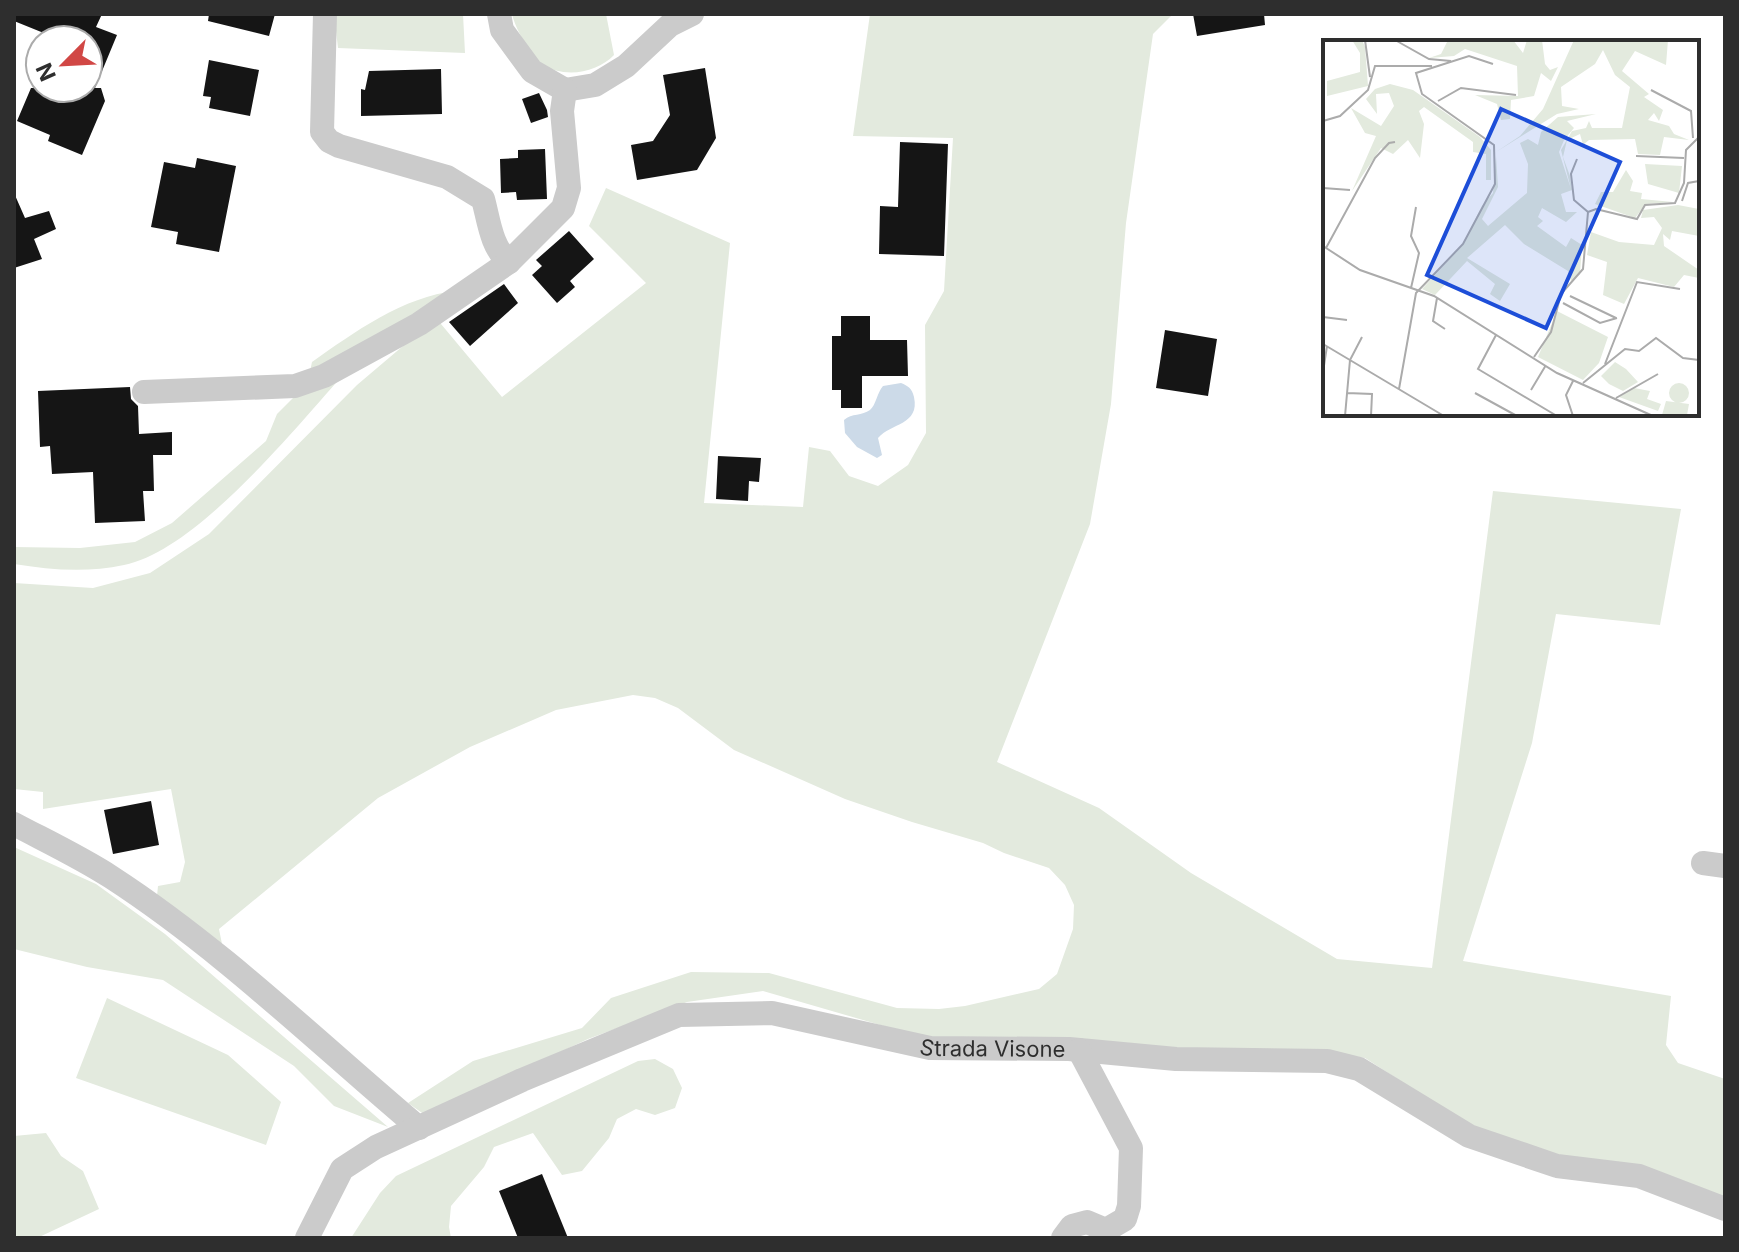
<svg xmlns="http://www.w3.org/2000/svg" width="1739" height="1252" font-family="Inter,sans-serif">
  <rect width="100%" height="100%" fill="#fff"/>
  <!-- green -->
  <path fill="#e3eade" d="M 334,14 L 463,14 L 465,53 L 338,48 Z
    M 512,14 L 606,14 L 614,55 C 597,73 564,79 542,64 C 530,55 515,28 512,14 Z
    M 870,14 L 1173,14 L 1153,34 L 1126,223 L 1111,404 L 1090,524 L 997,762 L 1099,808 L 1191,873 L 1337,959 L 1432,968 L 1493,491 L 1681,509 L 1660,625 L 1556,614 L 1532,743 L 1463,961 L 1671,996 L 1666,1045 L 1678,1063 L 1725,1079 L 1725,1198 L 1570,1158 L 1475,1129 L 1365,1058 L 1315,1049 L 1165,1051 L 925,1038 L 763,991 L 687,1002 L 588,1039 L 425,1115 L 408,1103 L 473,1061 L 582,1028 L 611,998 L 691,972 L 769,973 L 897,1008 L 939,1009 L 965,1006 L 1039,989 L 1057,974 L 1073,929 L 1074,905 L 1065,885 L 1049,868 L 1004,853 L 983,843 L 912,822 L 845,799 L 734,750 L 678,708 L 655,698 L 633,695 L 556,710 L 470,747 L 378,798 L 219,929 L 223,949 L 157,896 L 158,886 L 180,882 L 185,862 L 171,789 L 43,809 L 43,792 L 14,789 L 14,583 L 93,588 L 150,573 L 209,534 L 357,385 L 436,318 L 502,397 L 646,283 L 589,226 L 606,188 L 730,243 L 704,503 L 803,507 L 809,447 L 830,451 L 849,476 L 878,486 L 908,465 L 926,433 L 925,325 L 944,291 L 953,138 L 853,136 Z
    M 456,291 L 309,376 L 312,362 C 353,333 404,296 456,291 Z
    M 352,365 C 300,422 199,550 124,565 C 87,573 51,570 14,564 L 14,547 L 80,548 L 135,542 L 172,523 L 266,441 L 277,414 L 298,393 Z
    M 14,847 L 96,884 L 165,934 L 388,1127 L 334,1106 L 294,1066 L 163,980 L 87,967 L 14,949 Z
    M 107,998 L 228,1055 L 281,1102 L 266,1145 L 76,1078 Z
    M 655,1059 L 673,1069 L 682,1088 L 675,1108 L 655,1115 L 636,1109 L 617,1119 L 609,1138 L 582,1171 L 562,1175 L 533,1133 L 494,1147 L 484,1167 L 451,1206 L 449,1227 L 451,1238 L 351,1238 L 380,1193 L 396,1176 L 638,1061 Z
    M 46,1133 L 61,1156 L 83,1171 L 99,1209 L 37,1238 L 14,1238 L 14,1136 Z"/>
  <!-- water -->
  <path fill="#ccdae8" d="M 901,383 C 908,386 912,388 914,397 C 920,425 891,423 878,438 L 882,455 L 877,458 L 857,447 L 845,433 L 844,420 C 852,413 862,416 870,410 C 876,405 877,393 883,386 Z"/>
  <!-- building -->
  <path fill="#151515" d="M 14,14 L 102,14 L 96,27 L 117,35 L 95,88 L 101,88 L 105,101 L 82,155 L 48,141 L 50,135 L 17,121 L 31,88 L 88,88 L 88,40 L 61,40 L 14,21 Z
    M 209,14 L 275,14 L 269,36 L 208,21 Z
    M 1193,14 L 1264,14 L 1265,25 L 1197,36 Z
    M 209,60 L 259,70 L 250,116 L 209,108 L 211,97 L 203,96 Z
    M 705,68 L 716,138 L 697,170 L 637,180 L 631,145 L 653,141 L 670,115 L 663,75 Z
    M 441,69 L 442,114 L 361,116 L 361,89 L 365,90 L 369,71 Z
    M 539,93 L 547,110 L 548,117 L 531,123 L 522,99 Z
    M 900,142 L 948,144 L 944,256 L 879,254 L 880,206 L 898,207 Z
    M 545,149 L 547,199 L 517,200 L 516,192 L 501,193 L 500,159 L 518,158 L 518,150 Z
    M 197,158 L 236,166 L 219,252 L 176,244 L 178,232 L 151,227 L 164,162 L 195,168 Z
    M 14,193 L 25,218 L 49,211 L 56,229 L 34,239 L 42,259 L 14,268 Z
    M 569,231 L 594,259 L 570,281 L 575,287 L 557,303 L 532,275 L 542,266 L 536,260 Z
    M 504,284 L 518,303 L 470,346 L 449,322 Z
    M 841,316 L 870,316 L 870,340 L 907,340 L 908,376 L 862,376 L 862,408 L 841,408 L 841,390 L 832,390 L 832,336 L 841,336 Z
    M 1165,330 L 1217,339 L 1208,396 L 1156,388 Z
    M 130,387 L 131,399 L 138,406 L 139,434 L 172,432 L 172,455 L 153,455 L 154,491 L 143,491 L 145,521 L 95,523 L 93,472 L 52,474 L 50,446 L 40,447 L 38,391 Z
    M 718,456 L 761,458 L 759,482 L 749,481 L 748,501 L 716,499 Z
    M 151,801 L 159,845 L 113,854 L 104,810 Z
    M 542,1174 L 568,1238 L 518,1238 L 499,1191 Z"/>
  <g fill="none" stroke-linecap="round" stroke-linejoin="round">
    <!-- minor -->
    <g stroke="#cbcbcb" stroke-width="24">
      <path d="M 325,14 L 322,132 L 329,141 L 339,146 L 447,177 L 483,199 C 489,221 491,247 509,262"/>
      <path d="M 499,14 L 502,30 L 532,71 L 565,90 L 595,85 L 626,66 L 670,25 L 692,14"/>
      <path d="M 144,392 L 295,386 L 324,376 L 419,324 L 509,262 L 563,208 L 569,188 L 562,111 L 565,90"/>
      <path d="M 14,824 C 46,841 80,857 111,877 C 222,949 318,1043 419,1128"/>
      <path d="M 1703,863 L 1725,866"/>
      <path id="s1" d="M 307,1238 L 342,1169 L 376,1147 L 522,1080 L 679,1015 L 772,1013 L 930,1048 L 1069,1049 L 1176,1059 L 1327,1061 L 1359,1069 L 1469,1136 L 1557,1166 L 1639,1176 L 1725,1209"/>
      <path d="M 1063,1238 L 1072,1226 L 1087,1222 L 1106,1230 L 1125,1219 L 1129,1206 L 1131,1148 L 1079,1050"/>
    </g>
  </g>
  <g text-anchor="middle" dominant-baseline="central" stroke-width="8" stroke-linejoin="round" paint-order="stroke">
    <!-- street labels -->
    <g font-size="22" fill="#2e2e2e" stroke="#fff">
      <text stroke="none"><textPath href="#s1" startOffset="766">Strada Visone</textPath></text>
    </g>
  </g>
  <!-- overview -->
  <g transform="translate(1323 40)">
    <rect width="376" height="376" fill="#fff"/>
    <path d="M 29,0 L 39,0 L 42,7 L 45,46 L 4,56 L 4,41 L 37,32 L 37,13 ZM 125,0 L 190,0 L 200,13 L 204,0 L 219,0 L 222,24 L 227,30 L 235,27 L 228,41 L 218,33 L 211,56 L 188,60 L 187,79 L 178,80 L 174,64 L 152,55 L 195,56 L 194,26 L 142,9 L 131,16 L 106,18 L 118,14 ZM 251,0 L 345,0 L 343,25 L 312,11 L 299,31 L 326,54 L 321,57 L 340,70 L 336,81 L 331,73 L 325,80 L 346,86 L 351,94 L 366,100 L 341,97 L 337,115 L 315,114 L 312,99 L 266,100 L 260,105 L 257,94 L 244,100 L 240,117 L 247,136 L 249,150 L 238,154 L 243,172 L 254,172 L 243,182 L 219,168 L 215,177 L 220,181 L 214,186 L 243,207 L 248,198 L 259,205 L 257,234 L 248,241 L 245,231 L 201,204 L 182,185 L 144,218 L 187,244 L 177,261 L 167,254 L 172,244 L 144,221 L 112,255 L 99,249 L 138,207 L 159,166 L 170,153 L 173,116 L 175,147 L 159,179 L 165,186 L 204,153 L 205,124 L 197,103 L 205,99 L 215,105 L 218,92 L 235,77 L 273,74 L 244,81 L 251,88 L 241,100 L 236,112 L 248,149 L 238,110 L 249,91 L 263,88 L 266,81 L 269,88 L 299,88 L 307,47 L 292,35 L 280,10 L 272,24 L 238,47 L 239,66 L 256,69 L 234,74 L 173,112 L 197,96 L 220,69 ZM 67,44 L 90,50 L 157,97 L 168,110 L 168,140 L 163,140 L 163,114 L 150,112 L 150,102 L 101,67 L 96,71 L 101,84 L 97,118 L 85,100 L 70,114 L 58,108 L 29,151 L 53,96 L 42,93 L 28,68 L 58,86 L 71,66 L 66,53 L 53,54 L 54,74 L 43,59 L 52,49 ZM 322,124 L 359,126 L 356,153 L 325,144 ZM 303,130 L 310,141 L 307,151 L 319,153 L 318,159 L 350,162 L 323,164 L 312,178 L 272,164 L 278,152 L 290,152 ZM 355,165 L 376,169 L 376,196 L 349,191 L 347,200 L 340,194 L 341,206 L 376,230 L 376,238 L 361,235 L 351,247 L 315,238 L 301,264 L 280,255 L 284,222 L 264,215 L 268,192 L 296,202 L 331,205 L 339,188 L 331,177 L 318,178 L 320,170 ZM 234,271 L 285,297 L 276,323 L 260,340 L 215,317 ZM 292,322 L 303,329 L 315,342 L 300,351 L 286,344 L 278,336 ZM346 353a10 10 0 1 1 20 0a10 10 0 1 1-20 0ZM 311,348 L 327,351 L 324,359 L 338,364 L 335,371 L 296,357 ZM 343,361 L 366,364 L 364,375 L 339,375 Z" fill="#e3eade"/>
    <path fill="none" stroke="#ababab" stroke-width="2" d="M 42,0 L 47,37M 72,0 L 106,19 L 128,21M 328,50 L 368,71 L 370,98M 115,61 L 138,48 L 193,55M 0,81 L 17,76 L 45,50 L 52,26 L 109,26M 313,116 L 361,118M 254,119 L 248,134 L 251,160 L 265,172M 0,148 L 27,150M 359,161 L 365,143 L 376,141M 265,172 L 273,169 L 314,179 L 322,165 L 352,163 L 361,143 L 363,110 L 376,97M 0,206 L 37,230 L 111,256 L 234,333 L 330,376M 3,208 L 52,118 L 66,103 L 72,102M 88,248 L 96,213 L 88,196 L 93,167M 247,256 L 293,278M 114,258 L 110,281 L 122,289M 240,263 L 277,283 L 294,278M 0,277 L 24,280M 173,295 L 155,329 L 234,376M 0,304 L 121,376M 211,317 L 228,292 L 238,254 L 260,229 L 265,172M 282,324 L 314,242 L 357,249M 0,332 L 4,306M 260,343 L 302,309 L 316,311 L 333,298 L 360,318 L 376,320M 76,349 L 93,253 L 140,204 L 172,144 L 171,105 L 99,54 L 93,33 L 146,16 L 170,24M 208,350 L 223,325M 24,353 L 49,354 L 48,376M 152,353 L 194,376M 293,358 L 335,334M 22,376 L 27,320 L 39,297M 250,376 L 243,355 L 250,341"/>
    <path fill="#1d4ed8" fill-opacity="0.15" stroke="#1d4ed8" stroke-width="4" d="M 178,69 L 297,122 L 223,288 L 104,235 Z"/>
    <rect width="376" height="376" fill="none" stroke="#2e2e2e" stroke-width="4"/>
  </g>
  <!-- border -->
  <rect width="1739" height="1252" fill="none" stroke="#2e2e2e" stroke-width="32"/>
  <!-- north arrow -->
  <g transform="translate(64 64) rotate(246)"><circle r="38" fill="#ffffff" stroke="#ababab" stroke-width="2"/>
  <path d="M0-6L14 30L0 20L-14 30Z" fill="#d14745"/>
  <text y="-12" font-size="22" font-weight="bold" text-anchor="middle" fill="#2e2e2e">N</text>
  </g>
</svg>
